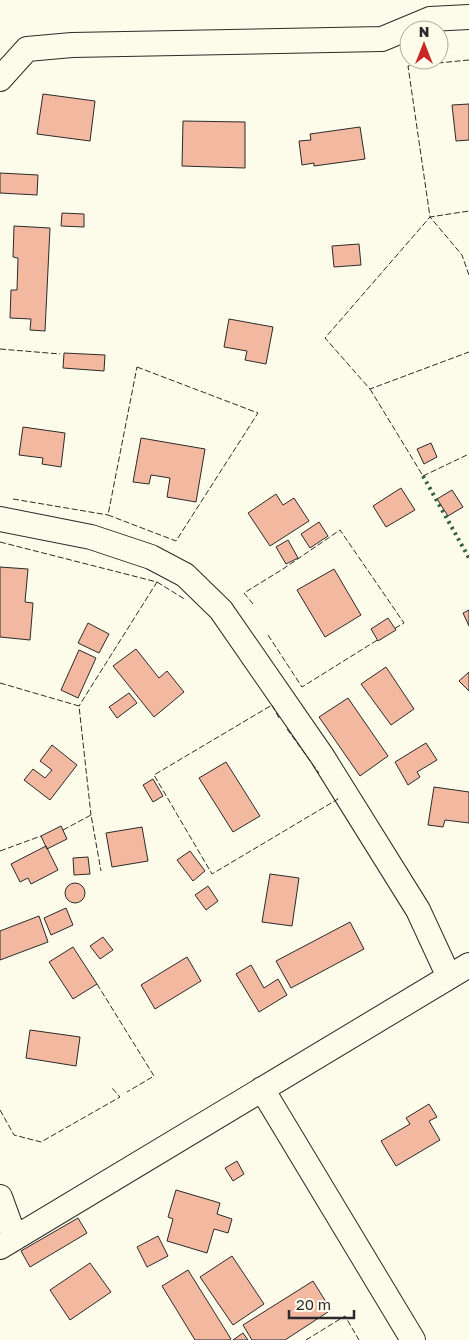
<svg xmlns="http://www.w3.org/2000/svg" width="469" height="1340" font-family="'Golos Text',sans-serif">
  <rect width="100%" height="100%" fill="#fdfbea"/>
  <!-- building -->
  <path fill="#f2b8a0" stroke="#2b2b2b" d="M 43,94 L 95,101 L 90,141 L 37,134 Z
    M 469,104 L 469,140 L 456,141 L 452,105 Z
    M 183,121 L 245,122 L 245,168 L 182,166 Z
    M 360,127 L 365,159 L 314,166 L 314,163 L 302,165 L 299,141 L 311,140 L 310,134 Z
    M 0,173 L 38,175 L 37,195 L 0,193 Z
    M 62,213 L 84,214 L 84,227 L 61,226 Z
    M 14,226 L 50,228 L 45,331 L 30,330 L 31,319 L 10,318 L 11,290 L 17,290 L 18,258 L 13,257 Z
    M 359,244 L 361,265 L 334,267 L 332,246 Z
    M 229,319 L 273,327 L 266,364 L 245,360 L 247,351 L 224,347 Z
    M 64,353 L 105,355 L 104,371 L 63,368 Z
    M 23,427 L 65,433 L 61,467 L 42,464 L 43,458 L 19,455 Z
    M 141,438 L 205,449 L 196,502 L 167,497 L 170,478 L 151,475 L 149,484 L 133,482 Z
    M 431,443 L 437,457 L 424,464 L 417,449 Z
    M 401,488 L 415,510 L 386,527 L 373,506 Z
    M 452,490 L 463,507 L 448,516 L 437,499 Z
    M 276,494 L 283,505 L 294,498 L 309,521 L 270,546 L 248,513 Z
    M 319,522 L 328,536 L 310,548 L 301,534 Z
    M 288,540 L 298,558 L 286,564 L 276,547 Z
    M 0,567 L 28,569 L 25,602 L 33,603 L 30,640 L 0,637 Z
    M 334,569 L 361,615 L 325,637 L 297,590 Z
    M 469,610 L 469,626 L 463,613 Z
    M 388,618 L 396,630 L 378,641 L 371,629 Z
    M 88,623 L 109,634 L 99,653 L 78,643 Z
    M 136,649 L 159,678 L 167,671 L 184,692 L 154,717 L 113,666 Z
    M 79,650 L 96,658 L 78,698 L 61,690 Z
    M 386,667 L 414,709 L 391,725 L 361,684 Z
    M 469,672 L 469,691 L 459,681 Z
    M 129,693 L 137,703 L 117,718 L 109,707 Z
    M 348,698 L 388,756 L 360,776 L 319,717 Z
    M 426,743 L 437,760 L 417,772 L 420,777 L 408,785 L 395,762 Z
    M 52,745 L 77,765 L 50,800 L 24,780 L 33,769 L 45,778 L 52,770 L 40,761 Z
    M 226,762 L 260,816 L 233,832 L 199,778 Z
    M 153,779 L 163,796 L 153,802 L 143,785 Z
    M 434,787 L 469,792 L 469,823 L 445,820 L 443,827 L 428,825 Z
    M 61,826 L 67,839 L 47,849 L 41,836 Z
    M 142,827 L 148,861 L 112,867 L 106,833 Z
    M 46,846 L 58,870 L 31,884 L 28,878 L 20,882 L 11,864 Z
    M 190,851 L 205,871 L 193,881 L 177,860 Z
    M 88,857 L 90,874 L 74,875 L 73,858 Z
    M 270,874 L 299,878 L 292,926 L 262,922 Z
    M65 893a10 10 0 1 1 20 0a10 10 0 1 1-20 0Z
    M 208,886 L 218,901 L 206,910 L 195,895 Z
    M 66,908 L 73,925 L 51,935 L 44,918 Z
    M 39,916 L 48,942 L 0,960 L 0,931 Z
    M 350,922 L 364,949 L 291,988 L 276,961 Z
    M 103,937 L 113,950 L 100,959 L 90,946 Z
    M 73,947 L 97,984 L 73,999 L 49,962 Z
    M 187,957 L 201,981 L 155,1009 L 141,985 Z
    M 251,965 L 264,988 L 278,979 L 287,995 L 259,1012 L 236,974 Z
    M 30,1030 L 80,1037 L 76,1066 L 26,1058 Z
    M 429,1104 L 437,1117 L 429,1121 L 440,1140 L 396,1166 L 381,1141 L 410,1124 L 406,1118 Z
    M 237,1161 L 244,1174 L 233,1181 L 225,1168 Z
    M 176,1190 L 220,1203 L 217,1214 L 232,1219 L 228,1233 L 214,1229 L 207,1253 L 167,1241 L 173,1219 L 168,1217 Z
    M 78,1218 L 87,1233 L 30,1267 L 21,1251 Z
    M 158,1236 L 168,1256 L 147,1267 L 137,1247 Z
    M 232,1256 L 264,1304 L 233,1325 L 200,1277 Z
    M 90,1263 L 111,1292 L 70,1320 L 50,1290 Z
    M 188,1270 L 231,1339 L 229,1340 L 195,1340 L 162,1286 Z
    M 313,1281 L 331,1310 L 285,1340 L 252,1340 L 243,1325 Z
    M 243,1333 L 248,1340 L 233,1340 Z"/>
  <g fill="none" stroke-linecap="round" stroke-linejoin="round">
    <!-- minor casing -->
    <g stroke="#2b2b2b" stroke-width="26">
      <path id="minor" d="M 0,79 L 27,49 L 72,45 L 382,39 L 430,19 L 469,17
        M 0,519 L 91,537 L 151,557 L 185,575 L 221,610 L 322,756 L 418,910 L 449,977
        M 262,1089 L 413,1340
        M 0,1197 L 15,1238
        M 0,1247 L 469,965"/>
    </g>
    <!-- minor -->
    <use href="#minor" stroke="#fdfbea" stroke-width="24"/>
    <!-- hedge -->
    <path stroke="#34623c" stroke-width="4" stroke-dasharray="2.5 4" stroke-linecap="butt" d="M 423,476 L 469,558"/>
    <!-- fence -->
    <path stroke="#2b2b2b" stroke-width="1" stroke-dasharray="6 2.5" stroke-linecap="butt" d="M 469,60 L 408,66 L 430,217 L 469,211
      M 469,275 L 462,255 L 430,217 L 325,338 L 370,389 L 469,352
      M 0,349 L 60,354
      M 137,367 L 258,413 L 176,541 L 108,515 Z
      M 370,389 L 423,476 L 469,454
      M 13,499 L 108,515
      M 0,542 L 157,582 L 79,706
      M 157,582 L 186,600
      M 253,604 L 244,593 L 283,569 L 340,530 L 404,623 L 394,629
      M 268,635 L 302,687 L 379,639
      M 0,683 L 79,706 L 91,815
      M 279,718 L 272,705 L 154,775 L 212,874 L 338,799 L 337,797
      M 287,729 L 319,773
      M 63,830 L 91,815 L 101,871
      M 0,851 L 41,836
      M 97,984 L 154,1076 L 127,1092
      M 0,1110 L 14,1135 L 41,1142 L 120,1097 L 112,1088
      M 306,1340 L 345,1316 L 359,1340"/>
  </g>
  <!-- north arrow -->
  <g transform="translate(424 45)"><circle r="24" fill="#fdfbea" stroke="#a9a89e"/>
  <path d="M0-4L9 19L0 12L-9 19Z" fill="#c62828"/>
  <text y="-8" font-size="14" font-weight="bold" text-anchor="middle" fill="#2b2b2b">N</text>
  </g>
  <!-- scale -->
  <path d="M289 1310v8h65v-8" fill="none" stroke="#2b2b2b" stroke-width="2.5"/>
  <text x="296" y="1310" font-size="15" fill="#2b2b2b" stroke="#fdfbea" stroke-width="4" paint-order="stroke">20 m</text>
</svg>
